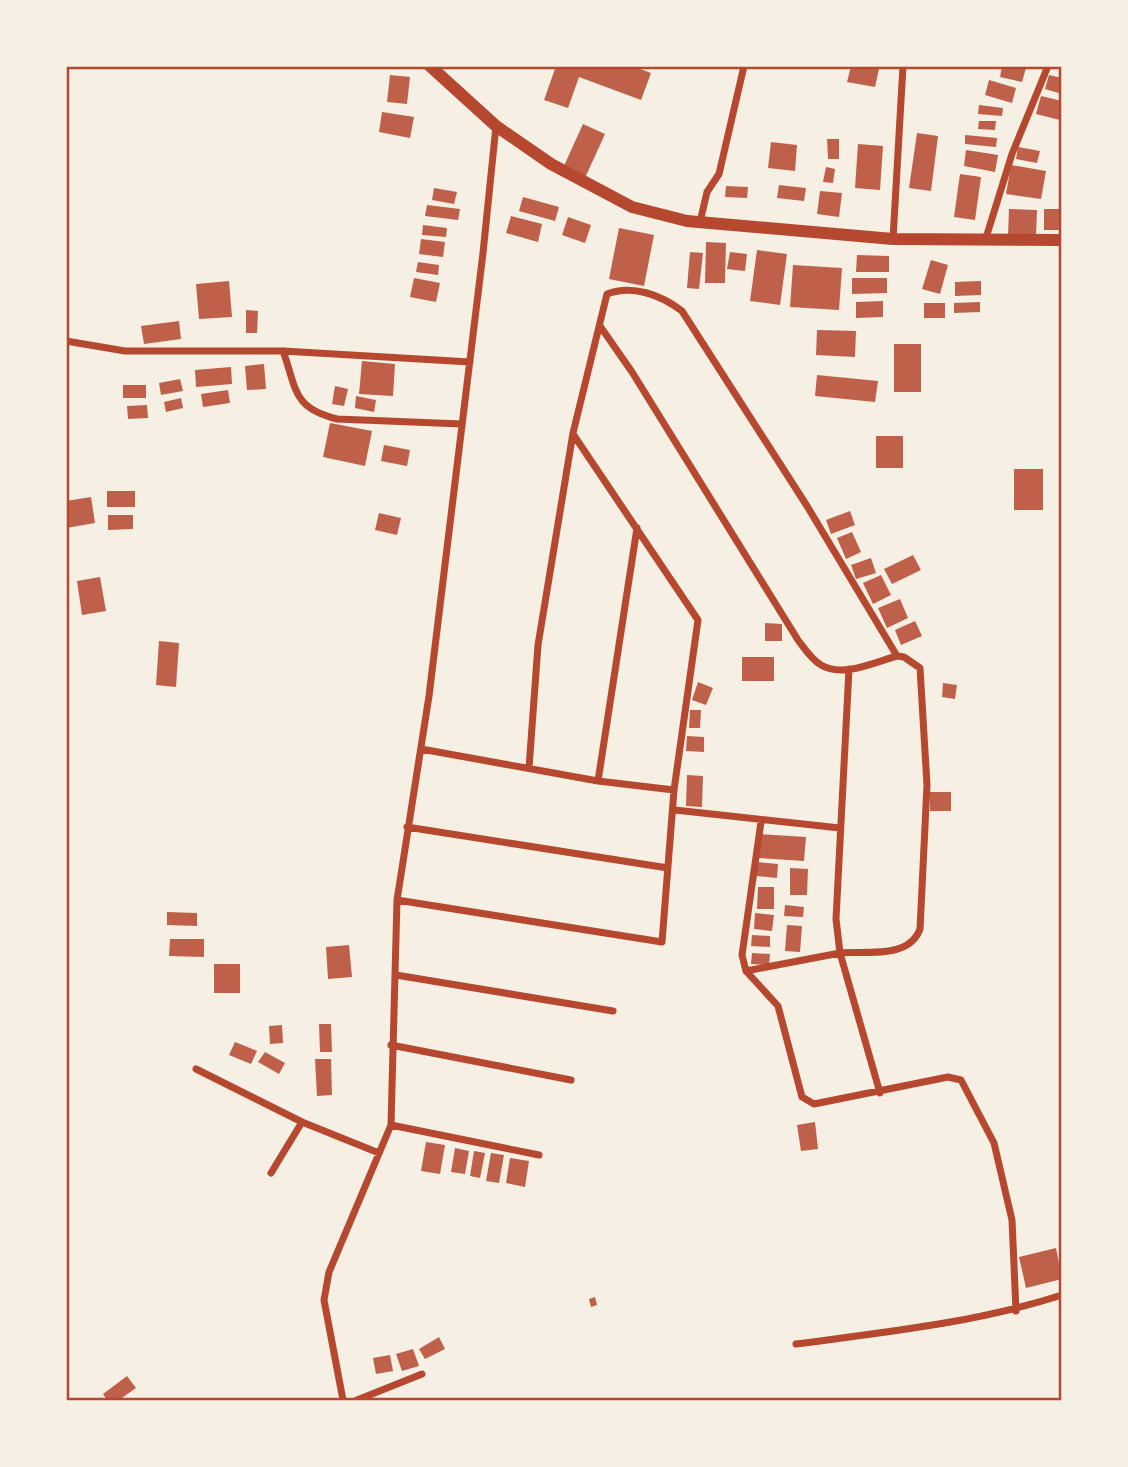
<svg xmlns="http://www.w3.org/2000/svg" width="1128" height="1467" font-family="Mulish,sans-serif">
  <rect width="100%" height="100%" fill="#f6efe4"/>
  <!-- building -->
  <path fill="#bf614a" d="M 556,66 L 632,66 L 651,73 L 641,100 L 579,77 L 568,108 L 544,100 Z
    M 851,66 L 879,69 L 875,87 L 847,82 Z
    M 1002,66 L 1026,68 L 1022,82 L 1000,77 Z
    M 390,75 L 410,77 L 407,104 L 387,102 Z
    M 1049,75 L 1062,78 L 1062,94 L 1045,89 Z
    M 989,80 L 1016,88 L 1012,103 L 985,95 Z
    M 1041,96 L 1062,101 L 1060,120 L 1036,114 Z
    M 979,105 L 1003,108 L 1002,116 L 978,114 Z
    M 382,112 L 414,117 L 410,138 L 379,132 Z
    M 979,121 L 996,121 L 995,130 L 978,129 Z
    M 583,124 L 605,134 L 585,178 L 563,168 Z
    M 917,133 L 938,136 L 931,191 L 909,188 Z
    M 965,135 L 997,138 L 996,147 L 965,144 Z
    M 827,139 L 839,139 L 839,159 L 828,159 Z
    M 771,142 L 797,145 L 795,171 L 768,168 Z
    M 858,144 L 883,146 L 880,190 L 855,188 Z
    M 1018,147 L 1040,151 L 1037,163 L 1016,159 Z
    M 966,150 L 998,155 L 995,172 L 964,166 Z
    M 1011,165 L 1046,171 L 1041,199 L 1006,194 Z
    M 826,167 L 835,169 L 833,183 L 823,182 Z
    M 960,174 L 981,177 L 975,220 L 954,217 Z
    M 779,185 L 806,188 L 804,201 L 777,198 Z
    M 726,186 L 748,187 L 747,198 L 725,197 Z
    M 434,188 L 457,192 L 454,204 L 432,200 Z
    M 820,191 L 842,193 L 839,217 L 817,214 Z
    M 523,197 L 559,207 L 555,221 L 519,211 Z
    M 427,205 L 460,209 L 458,220 L 425,216 Z
    M 1009,209 L 1037,210 L 1036,237 L 1008,235 Z
    M 1044,209 L 1062,209 L 1062,230 L 1044,230 Z
    M 511,216 L 542,224 L 538,242 L 506,233 Z
    M 568,217 L 591,225 L 585,243 L 562,235 Z
    M 423,225 L 447,228 L 446,237 L 422,235 Z
    M 619,228 L 654,235 L 644,286 L 609,279 Z
    M 421,239 L 445,242 L 443,257 L 419,254 Z
    M 706,242 L 726,243 L 725,283 L 705,283 Z
    M 757,250 L 787,254 L 780,305 L 750,301 Z
    M 690,252 L 703,253 L 699,289 L 687,288 Z
    M 730,252 L 747,254 L 745,271 L 727,269 Z
    M 857,255 L 889,256 L 889,272 L 856,272 Z
    M 931,260 L 948,265 L 940,294 L 922,289 Z
    M 418,262 L 439,265 L 438,275 L 416,272 Z
    M 793,265 L 842,268 L 839,310 L 790,307 Z
    M 414,278 L 440,283 L 436,302 L 410,297 Z
    M 852,278 L 887,278 L 887,293 L 852,294 Z
    M 229,281 L 232,317 L 199,319 L 196,284 Z
    M 981,281 L 981,295 L 955,296 L 955,282 Z
    M 883,301 L 883,317 L 856,318 L 856,302 Z
    M 980,302 L 980,312 L 954,313 L 954,303 Z
    M 924,303 L 945,303 L 945,318 L 924,318 Z
    M 246,310 L 258,311 L 257,333 L 246,333 Z
    M 179,321 L 181,339 L 144,344 L 141,326 Z
    M 817,330 L 856,331 L 855,357 L 816,355 Z
    M 894,344 L 921,344 L 921,392 L 894,392 Z
    M 362,361 L 395,364 L 393,396 L 359,394 Z
    M 264,364 L 266,389 L 247,390 L 245,366 Z
    M 231,367 L 232,384 L 196,387 L 195,370 Z
    M 817,375 L 878,381 L 875,402 L 815,396 Z
    M 180,379 L 183,391 L 161,395 L 159,383 Z
    M 123,385 L 146,385 L 146,398 L 123,398 Z
    M 335,386 L 348,389 L 344,406 L 332,404 Z
    M 228,390 L 230,403 L 203,407 L 201,394 Z
    M 356,396 L 376,400 L 374,412 L 355,408 Z
    M 181,398 L 183,408 L 166,412 L 164,402 Z
    M 147,405 L 148,418 L 128,419 L 127,406 Z
    M 330,423 L 372,431 L 365,466 L 323,457 Z
    M 876,436 L 903,436 L 903,468 L 876,468 Z
    M 384,445 L 410,450 L 407,466 L 381,461 Z
    M 1014,469 L 1043,469 L 1043,510 L 1014,510 Z
    M 107,491 L 135,491 L 135,507 L 107,507 Z
    M 91,497 L 95,523 L 66,528 L 66,501 Z
    M 850,511 L 855,525 L 831,534 L 826,520 Z
    M 379,513 L 401,518 L 397,535 L 375,530 Z
    M 108,515 L 133,515 L 133,529 L 108,530 Z
    M 852,532 L 861,552 L 846,559 L 837,538 Z
    M 913,555 L 921,570 L 892,584 L 884,569 Z
    M 871,558 L 876,573 L 856,579 L 851,565 Z
    M 881,575 L 891,595 L 873,604 L 863,583 Z
    M 100,577 L 106,611 L 82,615 L 77,581 Z
    M 900,599 L 908,618 L 887,628 L 878,608 Z
    M 915,621 L 922,636 L 901,645 L 895,630 Z
    M 765,623 L 782,624 L 782,641 L 765,641 Z
    M 159,641 L 179,643 L 176,687 L 156,685 Z
    M 742,657 L 774,657 L 774,681 L 742,681 Z
    M 698,682 L 713,688 L 706,705 L 692,700 Z
    M 943,683 L 957,685 L 955,699 L 942,697 Z
    M 690,710 L 701,710 L 700,728 L 689,728 Z
    M 687,736 L 704,737 L 704,752 L 686,751 Z
    M 687,775 L 703,776 L 702,807 L 686,806 Z
    M 930,792 L 951,792 L 951,811 L 930,811 Z
    M 760,834 L 806,837 L 804,861 L 759,858 Z
    M 757,862 L 778,864 L 777,878 L 756,876 Z
    M 790,868 L 808,869 L 807,895 L 790,895 Z
    M 758,887 L 774,887 L 774,909 L 757,909 Z
    M 785,905 L 804,907 L 803,917 L 784,916 Z
    M 167,912 L 197,913 L 197,926 L 167,925 Z
    M 755,913 L 774,915 L 772,931 L 754,929 Z
    M 787,925 L 802,926 L 800,952 L 785,951 Z
    M 752,935 L 770,936 L 770,947 L 751,946 Z
    M 170,939 L 204,939 L 204,957 L 169,956 Z
    M 349,945 L 352,977 L 328,979 L 326,947 Z
    M 752,953 L 770,954 L 769,965 L 751,964 Z
    M 214,964 L 240,964 L 240,993 L 214,993 Z
    M 319,1024 L 331,1024 L 332,1052 L 320,1052 Z
    M 282,1025 L 283,1043 L 270,1044 L 269,1026 Z
    M 235,1042 L 257,1051 L 251,1064 L 229,1055 Z
    M 265,1052 L 285,1063 L 279,1074 L 258,1062 Z
    M 315,1059 L 331,1059 L 332,1095 L 317,1096 Z
    M 815,1122 L 818,1149 L 801,1151 L 797,1125 Z
    M 426,1142 L 445,1145 L 440,1174 L 421,1171 Z
    M 455,1148 L 469,1151 L 465,1174 L 451,1172 Z
    M 474,1151 L 485,1153 L 480,1178 L 470,1176 Z
    M 491,1153 L 504,1155 L 499,1183 L 486,1181 Z
    M 510,1158 L 529,1161 L 525,1187 L 506,1183 Z
    M 1056,1248 L 1062,1279 L 1026,1288 L 1019,1257 Z
    M 595,1297 L 597,1305 L 591,1307 L 589,1299 Z
    M 439,1337 L 445,1349 L 425,1359 L 419,1349 Z
    M 413,1349 L 419,1366 L 402,1371 L 396,1354 Z
    M 390,1355 L 393,1371 L 376,1374 L 373,1358 Z
    M 127,1376 L 136,1388 L 119,1400 L 107,1400 L 103,1394 Z"/>
  <g fill="none" stroke-linecap="round" stroke-linejoin="round">
    <!-- minor -->
    <path stroke="#b5482f" stroke-width="7" d="M 700,222 L 707,192 L 719,174 L 744,66
      M 893,239 L 903,66
      M 985,241 L 1012,154 L 1048,66
      M 600,326 L 632,372 L 798,640 C 804,648 812,660 821,665 C 842,678 875,662 897,656 L 904,657 L 920,668 L 927,785 L 920,929 C 909,959 867,951 840,953 L 836,919 L 849,669
      M 66,341 L 125,351 L 283,351 L 470,362
      M 283,351 C 297,389 292,408 337,419 L 462,424
      M 421,749 L 598,781 L 674,790
      M 529,768 L 538,645 L 573,433 L 607,294 C 632,284 661,295 682,311 L 807,506 L 897,656
      M 598,781 L 637,528
      M 675,810 L 840,828
      M 761,822 L 742,955 L 746,971 L 778,1006 L 802,1097 L 814,1104 L 948,1077 L 961,1080 L 994,1143 L 1012,1220 L 1016,1311
      M 407,827 L 668,868
      M 397,900 L 662,942 L 674,790 L 698,620 L 573,434
      M 746,971 L 840,953 L 880,1093
      M 396,975 L 613,1011
      M 391,1045 L 571,1080
      M 196,1069 L 302,1122 L 379,1153
      M 391,1125 L 539,1155
      M 271,1173 L 302,1122
      M 796,1344 C 886,1332 975,1323 1062,1295
      M 343,1400 L 324,1300 L 329,1272 L 391,1125 L 397,900 L 429,696 L 483,253 L 496,126
      M 357,1400 L 422,1374"/>
    <!-- tertiary -->
    <path stroke="#b5482f" stroke-width="12" d="M 430,66 L 496,126 L 551,164 L 632,207 L 687,221 L 893,239 L 1062,240"/>
  </g>
  <!-- border -->
  <rect width="1128" height="1467" fill="none" stroke="#f6efe4" stroke-width="136"/>
  <rect x="68" y="68" width="992" height="1331" fill="none" stroke="#b5482f" stroke-width="2.5"/>
</svg>
